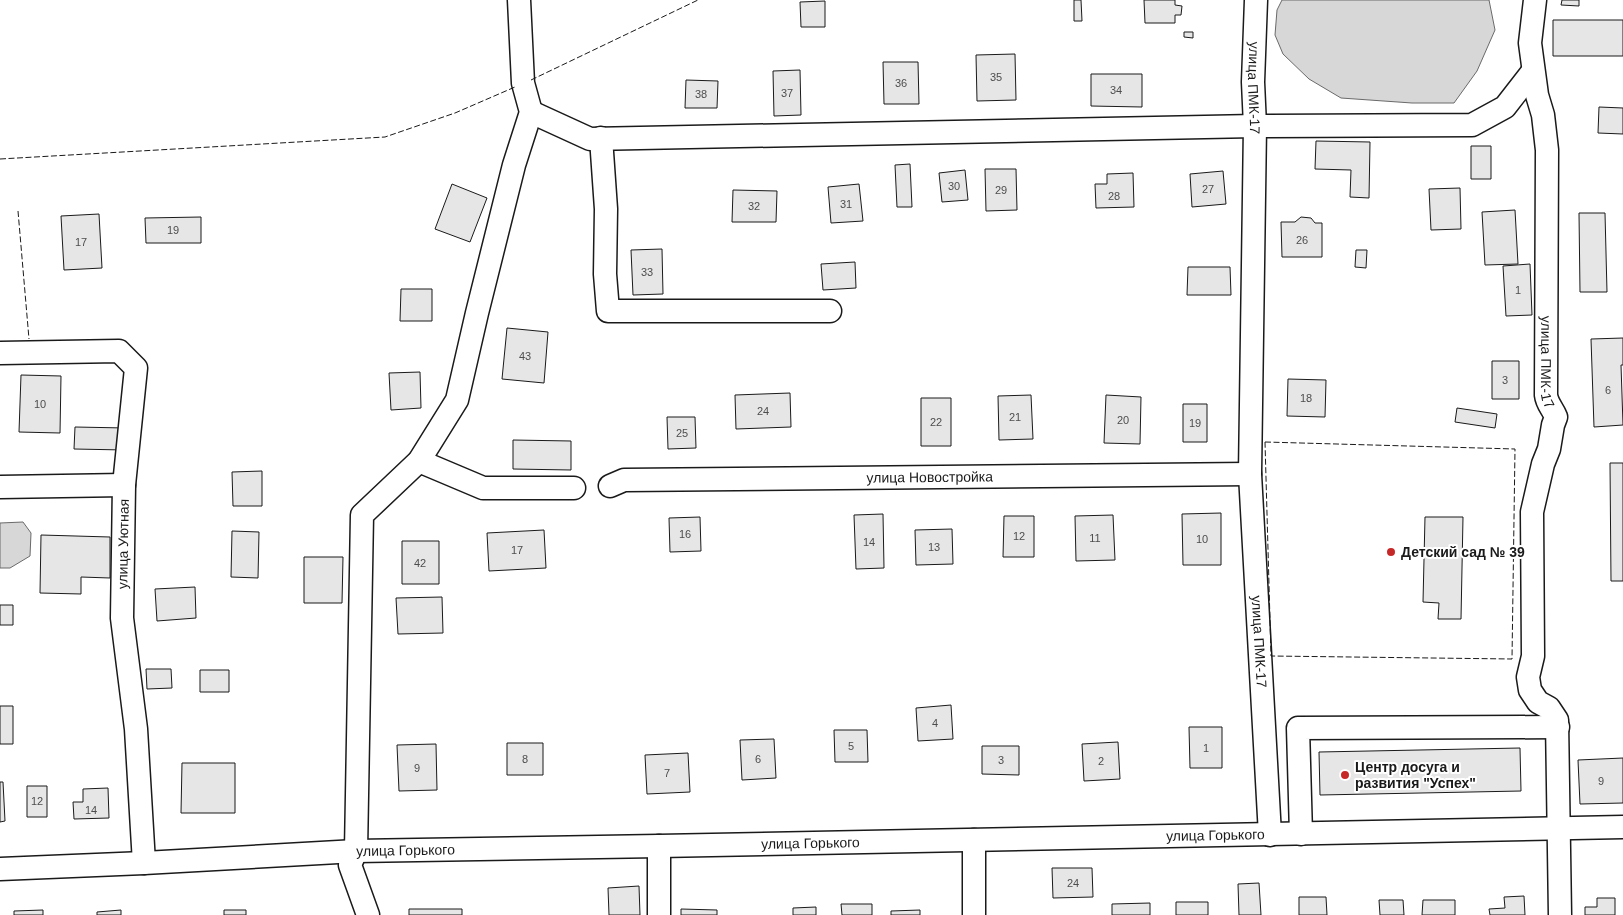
<svg xmlns="http://www.w3.org/2000/svg" width="1623" height="915" font-family="Arial,sans-serif">
  <rect width="100%" height="100%" fill="#fff"/>
  <!-- water -->
  <path fill="#d7d7d7" stroke="#6a6a6a" d="M 1282,0 L 1489,0 L 1495,30 L 1477,71 L 1454,103 L 1412,103 L 1341,98 L 1309,79 L 1283,54 L 1275,35 L 1277,10 Z
    M 23,522 L 31,533 L 30,556 L 10,568 L 0,568 L 0,523 Z"/>
  <!-- building -->
  <path fill="#e6e6e6" stroke="#1a1a1a" d="M 1074,0 L 1081,0 L 1082,21 L 1074,21 Z
    M 1144,0 L 1175,0 L 1175,5 L 1182,6 L 1181,15 L 1175,15 L 1175,23 L 1145,23 Z
    M 1562,0 L 1579,0 L 1579,6 L 1561,5 Z
    M 825,1 L 825,27 L 801,27 L 800,2 Z
    M 1553,20 L 1623,20 L 1623,56 L 1553,56 Z
    M 1184,32 L 1193,32 L 1193,38 L 1184,37 Z
    M 1015,54 L 1016,100 L 977,101 L 976,55 Z
    M 883,62 L 918,62 L 919,104 L 884,104 Z
    M 800,70 L 801,115 L 774,116 L 773,71 Z
    M 1091,74 L 1142,74 L 1142,107 L 1091,106 Z
    M 686,80 L 718,81 L 717,108 L 685,108 Z
    M 1599,107 L 1623,108 L 1623,134 L 1598,133 Z
    M 1316,141 L 1370,142 L 1369,198 L 1350,197 L 1351,170 L 1315,169 Z
    M 1471,146 L 1491,146 L 1491,179 L 1471,179 Z
    M 910,164 L 912,207 L 897,207 L 895,165 Z
    M 985,169 L 1016,169 L 1017,210 L 986,211 Z
    M 965,170 L 968,200 L 942,202 L 939,173 Z
    M 1223,171 L 1226,204 L 1192,207 L 1190,174 Z
    M 1133,173 L 1134,207 L 1096,208 L 1095,184 L 1107,184 L 1107,174 Z
    M 452,184 L 487,198 L 470,242 L 435,229 Z
    M 859,184 L 863,221 L 831,223 L 828,187 Z
    M 1460,188 L 1461,229 L 1431,230 L 1429,189 Z
    M 733,190 L 777,191 L 776,222 L 732,222 Z
    M 1515,210 L 1518,264 L 1485,265 L 1482,212 Z
    M 1579,213 L 1605,213 L 1607,292 L 1580,292 Z
    M 99,214 L 102,268 L 64,270 L 61,216 Z
    M 201,217 L 201,243 L 146,243 L 145,218 Z
    M 1301,217 L 1311,218 L 1315,223 L 1322,223 L 1322,257 L 1282,257 L 1281,222 L 1295,222 Z
    M 662,249 L 663,294 L 633,295 L 631,250 Z
    M 1356,250 L 1367,250 L 1366,268 L 1355,267 Z
    M 855,262 L 856,288 L 823,290 L 821,264 Z
    M 1530,264 L 1532,315 L 1506,316 L 1503,266 Z
    M 1188,267 L 1230,267 L 1231,295 L 1187,295 Z
    M 401,289 L 432,289 L 432,321 L 400,321 Z
    M 507,328 L 548,332 L 544,383 L 502,379 Z
    M 1623,338 L 1623,365 L 1621,365 L 1623,425 L 1594,427 L 1591,339 Z
    M 1492,361 L 1519,361 L 1519,399 L 1492,399 Z
    M 420,372 L 421,408 L 391,410 L 389,373 Z
    M 21,375 L 61,376 L 60,433 L 19,432 Z
    M 1288,379 L 1326,380 L 1325,417 L 1287,416 Z
    M 790,393 L 791,427 L 736,429 L 735,395 Z
    M 1031,395 L 1033,439 L 999,440 L 998,396 Z
    M 1106,395 L 1141,397 L 1140,444 L 1104,443 Z
    M 921,398 L 951,398 L 951,446 L 921,446 Z
    M 1183,404 L 1207,404 L 1207,442 L 1183,442 Z
    M 1457,408 L 1497,414 L 1495,428 L 1455,422 Z
    M 667,417 L 695,417 L 696,448 L 668,449 Z
    M 75,427 L 126,428 L 125,450 L 74,449 Z
    M 513,440 L 571,441 L 571,470 L 513,469 Z
    M 1610,463 L 1623,463 L 1623,581 L 1611,581 Z
    M 262,471 L 262,506 L 233,506 L 232,472 Z
    M 1221,513 L 1221,565 L 1183,565 L 1182,514 Z
    M 883,514 L 884,568 L 856,569 L 854,515 Z
    M 1113,515 L 1115,560 L 1076,561 L 1075,516 Z
    M 1004,516 L 1034,516 L 1034,557 L 1003,557 Z
    M 700,517 L 701,551 L 670,552 L 669,518 Z
    M 1425,517 L 1463,517 L 1461,619 L 1438,619 L 1439,603 L 1423,602 Z
    M 952,529 L 953,564 L 916,565 L 915,530 Z
    M 544,530 L 546,568 L 489,571 L 487,533 Z
    M 232,531 L 259,532 L 258,578 L 231,577 Z
    M 41,535 L 110,537 L 110,578 L 81,577 L 81,594 L 40,593 Z
    M 402,541 L 439,541 L 439,584 L 402,584 Z
    M 304,557 L 343,557 L 342,603 L 304,603 Z
    M 195,587 L 196,618 L 157,621 L 155,589 Z
    M 442,597 L 443,633 L 398,634 L 396,598 Z
    M 0,605 L 13,605 L 13,625 L 0,625 Z
    M 146,669 L 171,669 L 172,688 L 147,689 Z
    M 200,670 L 229,670 L 229,692 L 200,692 Z
    M 951,705 L 953,739 L 918,741 L 916,708 Z
    M 0,706 L 13,706 L 13,744 L 0,744 Z
    M 1189,727 L 1222,727 L 1222,768 L 1190,768 Z
    M 834,730 L 867,730 L 868,762 L 835,762 Z
    M 774,739 L 776,778 L 742,780 L 740,740 Z
    M 1118,742 L 1120,779 L 1084,781 L 1082,744 Z
    M 507,743 L 543,743 L 543,775 L 507,775 Z
    M 436,744 L 437,790 L 399,791 L 397,745 Z
    M 982,746 L 1019,746 L 1019,775 L 982,774 Z
    M 1520,748 L 1521,791 L 1320,795 L 1319,752 Z
    M 688,753 L 690,792 L 647,794 L 645,755 Z
    M 1623,758 L 1623,803 L 1580,804 L 1578,760 Z
    M 182,763 L 235,763 L 235,813 L 181,813 Z
    M 0,782 L 3,782 L 5,821 L 0,822 Z
    M 27,786 L 47,786 L 47,817 L 27,817 Z
    M 108,788 L 109,818 L 74,819 L 73,802 L 83,802 L 83,789 Z
    M 1052,868 L 1092,868 L 1093,897 L 1053,898 Z
    M 1259,883 L 1261,915 L 1239,915 L 1238,884 Z
    M 639,886 L 640,915 L 609,915 L 608,888 Z
    M 1524,896 L 1525,915 L 1490,915 L 1489,909 L 1505,908 L 1504,897 Z
    M 1299,897 L 1326,897 L 1327,915 L 1299,915 Z
    M 1597,898 L 1615,898 L 1615,915 L 1585,915 L 1585,907 L 1597,907 Z
    M 1379,900 L 1403,900 L 1404,915 L 1380,915 Z
    M 1423,900 L 1455,900 L 1455,915 L 1422,915 Z
    M 1176,902 L 1208,902 L 1208,915 L 1176,915 Z
    M 1150,903 L 1150,915 L 1112,915 L 1112,904 Z
    M 841,904 L 872,904 L 872,915 L 842,915 Z
    M 816,907 L 816,915 L 793,915 L 793,908 Z
    M 409,909 L 462,909 L 462,915 L 409,915 Z
    M 681,909 L 717,910 L 717,915 L 681,915 Z
    M 43,910 L 43,915 L 14,915 L 14,911 Z
    M 121,910 L 121,915 L 97,915 L 97,912 Z
    M 224,910 L 246,910 L 246,915 L 224,915 Z
    M 920,910 L 920,915 L 891,915 L 891,911 Z"/>
  <g fill="none" stroke-linecap="round" stroke-linejoin="round">
    <!-- minor casing -->
    <g stroke="#1a1a1a" stroke-width="25">
      <g id="minor">
        <path id="s1" d="M 1256,0 L 1253,82 L 1255,126 L 1250,474 L 1270,835"/>
        <path id="s2" d="M 1535,0 L 1530,43 L 1537,95 L 1543,115 L 1547,150 L 1546,395 C 1547,404 1553,409 1556,417 L 1553,425 L 1549,449 L 1543,464 L 1532,512 L 1533,656 L 1528,677 L 1530,690 L 1538,702 L 1549,708 L 1557,720 L 1560,915"/>
        <path d="M 531,112 L 590,139 L 1255,126 L 1472,125 L 1505,107 L 1533,71"/>
        <path d="M 601,138 L 606,209 L 605,274 L 608,311 L 830,311"/>
        <path d="M 0,353 L 119,351 L 136,368 L 124,485 L 122,618 L 136,729 L 144,863"/>
        <path d="M 419,461 L 483,488 L 574,488"/>
        <path id="s3" d="M 610,486 L 624,480 L 1250,474"/>
        <path d="M 0,487 L 124,485"/>
        <path d="M 1301,834 L 1298,728 L 1558,727"/>
        <path d="M 659,846 L 659,915"/>
        <path id="s4" d="M 0,869 L 144,863 L 356,851 L 659,846 L 1623,827"/>
        <path d="M 368,915 L 350,865 L 356,851 L 362,515 L 419,461 L 457,400 L 477,313 L 514,165 L 531,112 L 523,83 L 519,0"/>
        <path d="M 974,915 L 974,840"/>
      </g>
    </g>
    <!-- minor -->
    <use href="#minor" stroke="#fff" stroke-width="22"/>
    <!-- fence -->
    <path stroke="#1a1a1a" stroke-width="1" stroke-dasharray="6 2.5" stroke-linecap="butt" d="M 531,80 L 698,0
      M 0,159 L 385,137 L 455,113 L 515,87
      M 18,211 L 29,339
      M 1265,442 L 1515,449 L 1512,659 L 1271,656 Z"/>
  </g>
  <!-- markers -->
  <g fill="#c62828" stroke="#fff" stroke-width="2">
    <circle cx="1391" cy="552" r="5"/>
    <circle cx="1345" cy="775" r="5"/>
  </g>
  <g text-anchor="middle" dominant-baseline="central" stroke-width="4" stroke-linejoin="round" paint-order="stroke">
    <!-- number labels -->
    <g font-size="11" fill="#4d4d4d">
      <text x="996" y="77">35</text>
      <text x="901" y="83">36</text>
      <text x="1116" y="90">34</text>
      <text x="787" y="93">37</text>
      <text x="701" y="94">38</text>
      <text x="954" y="186">30</text>
      <text x="1208" y="189">27</text>
      <text x="1001" y="190">29</text>
      <text x="1114" y="196">28</text>
      <text x="846" y="204">31</text>
      <text x="754" y="206">32</text>
      <text x="173" y="230">19</text>
      <text x="1302" y="240">26</text>
      <text x="81" y="242">17</text>
      <text x="647" y="272">33</text>
      <text x="1518" y="290">1</text>
      <text x="525" y="356">43</text>
      <text x="1505" y="380">3</text>
      <text x="1608" y="390">6</text>
      <text x="1306" y="398">18</text>
      <text x="40" y="404">10</text>
      <text x="763" y="411">24</text>
      <text x="1015" y="417">21</text>
      <text x="1123" y="420">20</text>
      <text x="936" y="422">22</text>
      <text x="1195" y="423">19</text>
      <text x="682" y="433">25</text>
      <text x="685" y="534">16</text>
      <text x="1019" y="536">12</text>
      <text x="1095" y="538">11</text>
      <text x="1202" y="539">10</text>
      <text x="869" y="542">14</text>
      <text x="934" y="547">13</text>
      <text x="517" y="550">17</text>
      <text x="420" y="563">42</text>
      <text x="935" y="723">4</text>
      <text x="851" y="746">5</text>
      <text x="1206" y="748">1</text>
      <text x="525" y="759">8</text>
      <text x="758" y="759">6</text>
      <text x="1001" y="760">3</text>
      <text x="1101" y="761">2</text>
      <text x="417" y="768">9</text>
      <text x="667" y="773">7</text>
      <text x="1601" y="781">9</text>
      <text x="37" y="801">12</text>
      <text x="91" y="810">14</text>
      <text x="1073" y="883">24</text>
    </g>
    <!-- street labels -->
    <g font-size="14" fill="#1a1a1a" stroke="#fff">
      <text stroke="none"><textPath href="#s1" startOffset="88">улица ПМК-17</textPath></text>
      <text stroke="none"><textPath href="#s2" startOffset="364">улица ПМК-17</textPath></text>
      <text stroke="none"><textPath href="#s3" startOffset="321">улица Новостройка</textPath></text>
      <text transform="translate(123 544) rotate(-89)">улица Уютная</text>
      <text stroke="none"><textPath href="#s1" startOffset="642">улица ПМК-17</textPath></text>
      <text stroke="none"><textPath href="#s4" startOffset="1216">улица Горького</textPath></text>
      <text stroke="none"><textPath href="#s4" startOffset="811">улица Горького</textPath></text>
      <text stroke="none"><textPath href="#s4" startOffset="406">улица Горького</textPath></text>
    </g>
    <!-- poi labels -->
    <g font-size="14" font-weight="bold" fill="#1a1a1a" stroke="#fff" text-anchor="start">
      <text x="1401" y="552">Детский сад № 39</text>
      <text x="1355" y="767">Центр досуга и<tspan x="1355" dy="16">развития "Успех"</tspan></text>
    </g>
  </g>
</svg>
